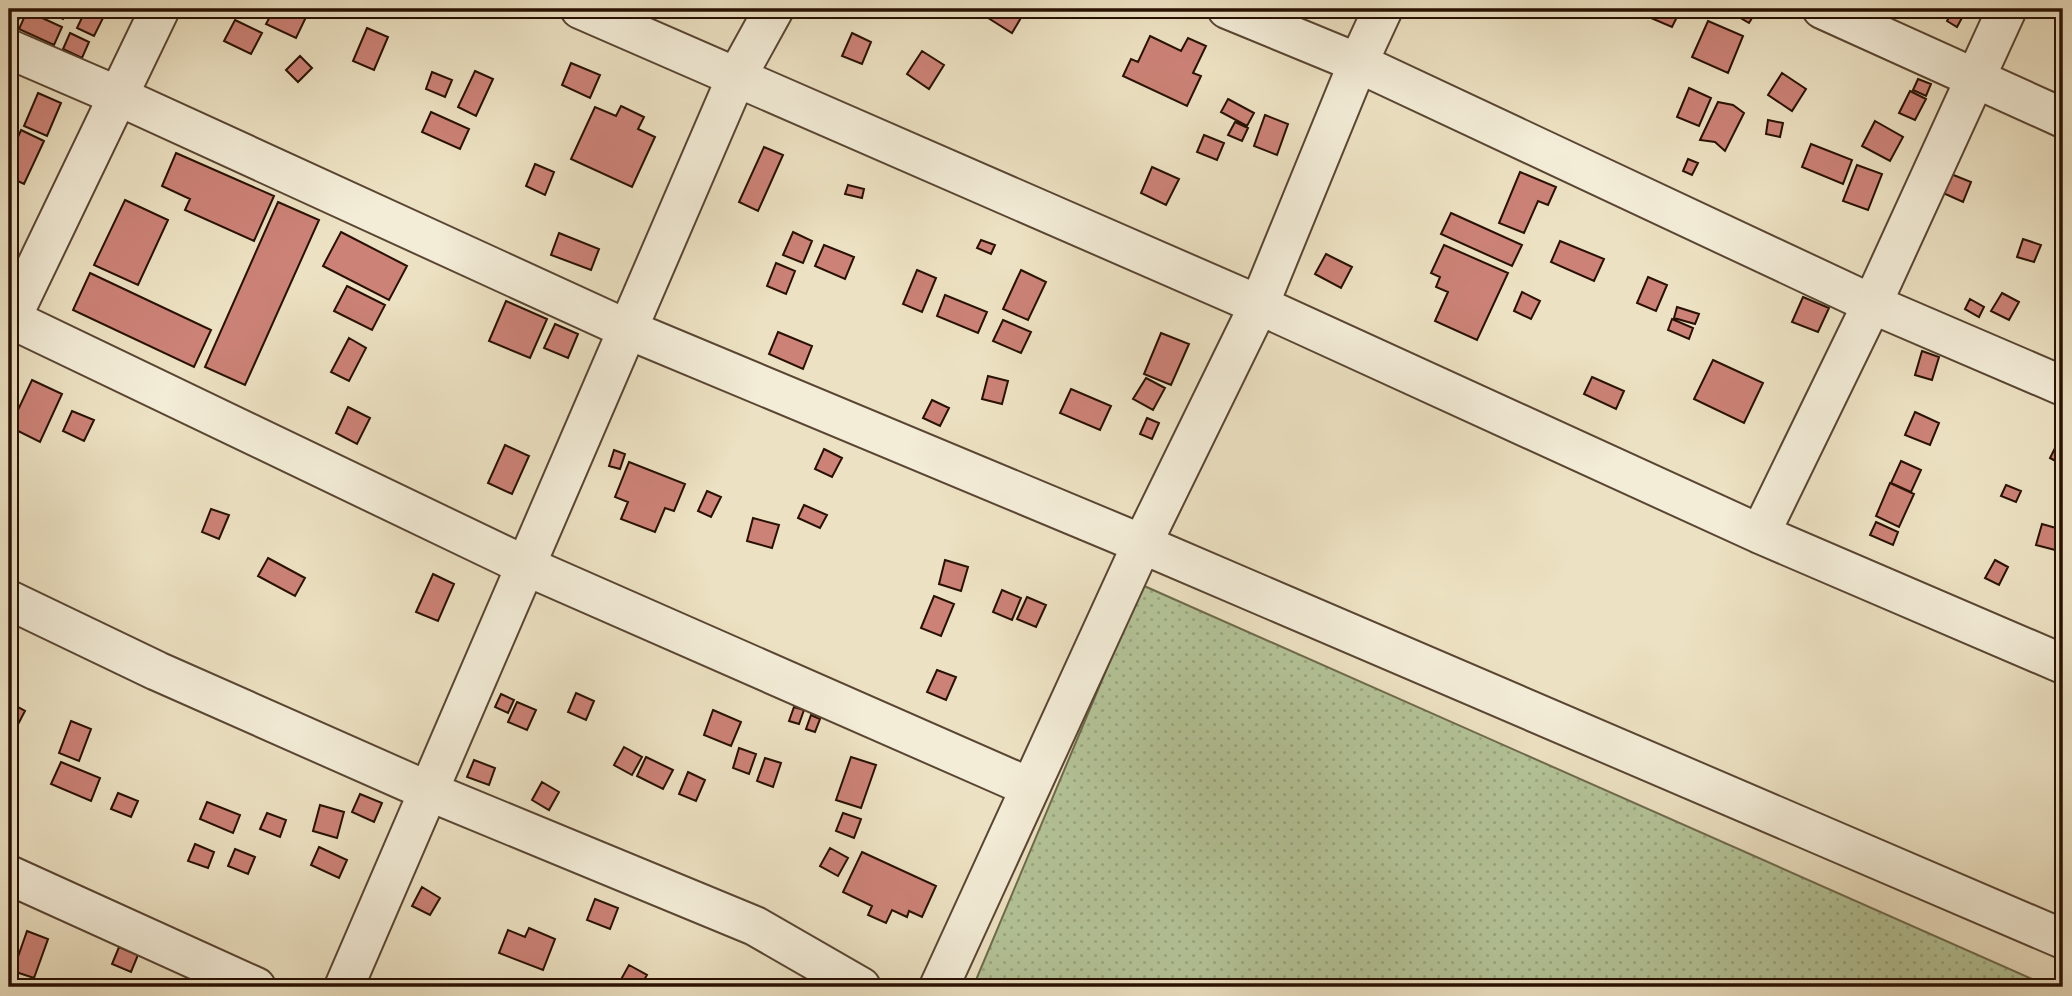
<svg xmlns="http://www.w3.org/2000/svg" width="2072" height="996" font-family="Cardo,serif">
  <defs>
    <pattern id="grass-dots" width="8" height="8" patternUnits="userSpaceOnUse" patternTransform="scale(1.75)"><rect width="8" height="8" fill="#b3c397"/><path d="M2 2h.1M6 6h.1" fill="none" stroke="#9aa680" stroke-width="1.8" stroke-linecap="round"/></pattern>
  </defs>
  <rect width="100%" height="100%" fill="#ece1c2"/>
  <filter id="stains"><feTurbulence type="fractalNoise" baseFrequency=".00286" numOctaves="4"/><feColorMatrix values="0 0 0 0 .2 0 0 0 0 .09 0 0 0 0 .02 0 0 0 .5 -.17"/></filter>
  <radialGradient id="worn" r=".72"><stop offset=".6" stop-color="#630" stop-opacity="0"/><stop offset="1" stop-color="#630" stop-opacity=".3"/></radialGradient>
  <!-- grass -->
  <path fill="url(#grass-dots)" stroke="#6e6a4c" stroke-width="2" d="M 1142,585 L 2050,987 L 973,987 Z"/>
  <!-- building -->
  <path fill="#cc8277" stroke="#281102" stroke-width="2" d="M 9,9 L 23,9 L 16,25 L 9,23 Z
    M 40,9 L 67,9 L 63,19 Z
    M 86,9 L 94,9 L 105,14 L 94,36 L 77,28 Z
    M 245,9 L 265,9 L 261,17 Z
    M 274,9 L 294,9 L 307,15 L 296,38 L 266,24 Z
    M 990,9 L 1021,9 L 1025,11 L 1012,33 L 985,16 Z
    M 1656,9 L 1681,9 L 1672,27 L 1651,18 Z
    M 1743,9 L 1755,13 L 1749,23 L 1739,17 Z
    M 1954,9 L 1964,14 L 1957,27 L 1947,21 Z
    M 27,11 L 62,27 L 54,45 L 19,29 Z
    M 235,20 L 262,33 L 251,54 L 224,41 Z
    M 1708,21 L 1743,36 L 1728,73 L 1692,57 Z
    M 367,28 L 388,37 L 374,70 L 353,61 Z
    M 70,33 L 89,42 L 82,58 L 63,49 Z
    M 852,33 L 871,42 L 862,64 L 842,56 Z
    M 1150,36 L 1181,51 L 1188,38 L 1206,46 L 1193,73 L 1201,76 L 1187,106 L 1123,76 L 1131,59 L 1138,62 Z
    M 922,51 L 944,65 L 929,89 L 907,74 Z
    M 300,56 L 312,68 L 298,82 L 286,70 Z
    M 571,63 L 600,75 L 590,98 L 562,85 Z
    M 475,71 L 493,79 L 476,116 L 458,107 Z
    M 432,72 L 452,80 L 445,97 L 426,89 Z
    M 1782,73 L 1806,89 L 1792,111 L 1768,95 Z
    M 1918,79 L 1931,84 L 1926,96 L 1913,90 Z
    M 1689,88 L 1711,98 L 1699,126 L 1677,117 Z
    M 1910,91 L 1926,99 L 1915,120 L 1899,113 Z
    M 38,93 L 61,103 L 47,136 L 24,126 Z
    M 1228,99 L 1254,113 L 1247,126 L 1221,112 Z
    M 1718,102 L 1733,105 L 1744,113 L 1725,151 L 1715,142 L 1700,140 Z
    M 621,106 L 644,117 L 638,129 L 655,137 L 632,187 L 571,159 L 595,107 L 616,116 Z
    M 431,112 L 469,129 L 460,149 L 422,132 Z
    M 1265,115 L 1288,124 L 1277,155 L 1254,146 Z
    M 1768,120 L 1783,123 L 1780,137 L 1766,134 Z
    M 1875,121 L 1903,137 L 1890,161 L 1862,146 Z
    M 1235,122 L 1248,128 L 1242,141 L 1228,135 Z
    M 21,130 L 44,141 L 24,184 L 9,177 L 9,158 Z
    M 1204,135 L 1224,143 L 1217,160 L 1197,152 Z
    M 1811,144 L 1852,160 L 1843,184 L 1802,167 Z
    M 764,147 L 783,155 L 758,211 L 739,202 Z
    M 176,153 L 274,196 L 254,241 L 185,210 L 190,199 L 162,186 Z
    M 1688,159 L 1698,163 L 1692,175 L 1683,171 Z
    M 535,164 L 554,172 L 545,195 L 526,186 Z
    M 1857,165 L 1882,174 L 1868,210 L 1843,201 Z
    M 1152,167 L 1179,179 L 1166,205 L 1141,193 Z
    M 1520,172 L 1556,187 L 1548,205 L 1538,201 L 1524,233 L 1499,223 Z
    M 1951,174 L 1971,182 L 1963,202 L 1943,193 Z
    M 848,185 L 864,189 L 862,198 L 845,194 Z
    M 125,200 L 168,220 L 138,285 L 94,265 Z
    M 278,202 L 319,220 L 245,385 L 205,367 Z
    M 1451,213 L 1522,245 L 1512,266 L 1441,234 Z
    M 341,232 L 407,266 L 389,300 L 323,266 Z
    M 793,232 L 812,241 L 803,263 L 783,255 Z
    M 559,233 L 599,249 L 591,270 L 551,255 Z
    M 2023,239 L 2041,245 L 2034,262 L 2017,257 Z
    M 981,240 L 995,245 L 991,254 L 977,248 Z
    M 1560,241 L 1604,259 L 1594,281 L 1551,262 Z
    M 824,245 L 854,257 L 845,279 L 815,266 Z
    M 1444,245 L 1508,273 L 1477,340 L 1435,321 L 1448,292 L 1436,287 L 1440,277 L 1431,273 Z
    M 1326,254 L 1352,267 L 1341,288 L 1315,274 Z
    M 776,263 L 795,271 L 786,294 L 767,286 Z
    M 917,270 L 936,278 L 922,312 L 903,304 Z
    M 1021,270 L 1046,282 L 1028,320 L 1003,309 Z
    M 90,273 L 211,330 L 194,367 L 73,310 Z
    M 1648,277 L 1667,285 L 1656,311 L 1637,303 Z
    M 347,286 L 385,305 L 372,330 L 334,311 Z
    M 1522,292 L 1540,301 L 1531,319 L 1514,311 Z
    M 2002,293 L 2019,302 L 2009,320 L 1991,311 Z
    M 945,295 L 987,312 L 978,333 L 937,316 Z
    M 1803,297 L 1829,308 L 1818,332 L 1792,322 Z
    M 1970,299 L 1984,307 L 1979,317 L 1965,309 Z
    M 506,301 L 547,319 L 530,358 L 489,341 Z
    M 1677,307 L 1699,314 L 1695,324 L 1674,318 Z
    M 1672,319 L 1693,328 L 1689,339 L 1668,330 Z
    M 1003,320 L 1031,332 L 1021,353 L 993,341 Z
    M 555,324 L 578,334 L 568,358 L 544,348 Z
    M 778,332 L 812,346 L 803,369 L 769,354 Z
    M 1161,333 L 1189,344 L 1171,385 L 1144,374 Z
    M 349,338 L 366,348 L 349,381 L 331,372 Z
    M 1922,351 L 1939,357 L 1932,380 L 1915,375 Z
    M 1713,360 L 1763,383 L 1744,423 L 1694,399 Z
    M 988,376 L 1008,381 L 1002,404 L 982,399 Z
    M 1592,377 L 1624,391 L 1616,409 L 1584,394 Z
    M 1146,378 L 1165,388 L 1153,410 L 1133,399 Z
    M 32,380 L 62,394 L 40,442 L 10,427 Z
    M 1071,389 L 1111,406 L 1100,430 L 1060,413 Z
    M 932,400 L 949,408 L 940,426 L 923,418 Z
    M 348,407 L 370,418 L 357,444 L 336,433 Z
    M 72,411 L 94,420 L 84,441 L 63,431 Z
    M 1915,412 L 1939,423 L 1930,445 L 1905,435 Z
    M 1147,418 L 1159,423 L 1152,439 L 1140,434 Z
    M 2059,440 L 2063,442 L 2063,465 L 2050,458 Z
    M 505,445 L 529,456 L 512,494 L 488,483 Z
    M 824,449 L 842,458 L 832,477 L 815,469 Z
    M 614,450 L 625,454 L 620,469 L 609,466 Z
    M 1901,461 L 1921,470 L 1911,492 L 1891,483 Z
    M 629,462 L 685,484 L 674,511 L 665,508 L 655,532 L 621,519 L 628,502 L 615,497 Z
    M 1890,483 L 1914,494 L 1899,527 L 1876,516 Z
    M 2006,485 L 2021,491 L 2016,502 L 2001,496 Z
    M 707,491 L 721,497 L 711,517 L 698,511 Z
    M 804,505 L 827,515 L 820,528 L 798,518 Z
    M 211,509 L 229,515 L 219,539 L 202,532 Z
    M 753,518 L 779,525 L 772,548 L 747,541 Z
    M 1876,522 L 1898,532 L 1893,545 L 1870,535 Z
    M 2042,524 L 2063,530 L 2059,551 L 2036,545 Z
    M 268,558 L 305,578 L 295,596 L 258,576 Z
    M 945,560 L 968,567 L 961,591 L 939,584 Z
    M 1995,560 L 2008,567 L 1999,585 L 1985,578 Z
    M 433,574 L 454,584 L 438,621 L 416,612 Z
    M 1002,590 L 1021,598 L 1012,620 L 993,612 Z
    M 934,596 L 954,604 L 941,636 L 921,628 Z
    M 1027,597 L 1046,605 L 1036,627 L 1017,619 Z
    M 937,670 L 956,677 L 946,700 L 927,692 Z
    M 576,693 L 594,701 L 586,720 L 568,712 Z
    M 501,694 L 514,700 L 508,713 L 495,707 Z
    M 9,702 L 25,711 L 14,732 L 9,730 Z
    M 517,702 L 536,710 L 527,730 L 508,722 Z
    M 794,707 L 804,710 L 799,724 L 789,721 Z
    M 713,710 L 741,722 L 731,746 L 704,735 Z
    M 811,715 L 820,719 L 815,732 L 806,729 Z
    M 71,721 L 91,729 L 79,761 L 59,753 Z
    M 624,747 L 642,757 L 632,775 L 614,765 Z
    M 739,748 L 756,754 L 749,774 L 733,768 Z
    M 646,757 L 673,770 L 663,789 L 637,776 Z
    M 851,757 L 876,765 L 861,808 L 836,800 Z
    M 765,758 L 781,763 L 773,787 L 757,781 Z
    M 474,760 L 495,768 L 489,785 L 467,777 Z
    M 61,762 L 100,778 L 91,801 L 51,784 Z
    M 688,772 L 705,780 L 696,801 L 679,794 Z
    M 542,782 L 559,792 L 549,810 L 532,800 Z
    M 118,793 L 138,801 L 131,817 L 111,809 Z
    M 360,794 L 382,803 L 374,822 L 352,812 Z
    M 207,802 L 240,815 L 233,833 L 200,819 Z
    M 320,805 L 344,812 L 337,838 L 313,831 Z
    M 267,813 L 286,820 L 280,837 L 260,829 Z
    M 843,813 L 861,819 L 854,838 L 836,831 Z
    M 195,844 L 214,852 L 208,868 L 188,861 Z
    M 319,847 L 347,860 L 339,878 L 311,865 Z
    M 830,848 L 848,858 L 838,876 L 820,866 Z
    M 235,849 L 255,857 L 248,874 L 228,866 Z
    M 862,852 L 936,886 L 922,917 L 909,911 L 907,917 L 892,910 L 886,923 L 868,915 L 872,906 L 843,892 Z
    M 422,887 L 440,898 L 430,915 L 412,906 Z
    M 595,899 L 618,908 L 610,929 L 587,920 Z
    M 529,928 L 555,939 L 543,970 L 499,953 L 508,930 L 525,937 Z
    M 27,931 L 48,939 L 34,978 L 13,971 Z
    M 119,947 L 138,955 L 131,972 L 112,964 Z
    M 629,965 L 647,975 L 640,987 L 626,987 L 619,983 Z"/>
  <g fill="none" stroke-linecap="round" stroke-linejoin="round">
    <!-- minor casing -->
    <g stroke="#594532" stroke-width="42">
      <path id="minor" d="M 580,9 L 1259,305 L 1760,534 L 2063,664
        M 1227,9 L 1358,63 L 1872,304 L 2063,386
        M 1822,9 L 2063,118
        M 9,49 L 118,96 L 629,330 L 1142,544 L 2063,939
        M 9,318 L 526,566 L 1029,787
        M 9,323 L 160,9
        M 1760,534 L 1872,304 L 2007,9
        M 9,600 L 157,671 L 428,791 L 755,926 L 861,987
        M 9,875 L 256,987
        M 344,987 L 736,78 L 774,9
        M 939,987 L 1142,544 L 1259,305 L 1358,63 L 1383,9"/>
    </g>
    <!-- minor -->
    <use href="#minor" stroke="#f3ecd7" stroke-width="38"/>
  </g>
  <!-- margin -->
  <rect width="2072" height="996" fill="none" stroke="#ece1c2" stroke-width="35"/>
  <rect x="10" y="10" width="2051" height="975" fill="none" stroke="#281102" stroke-width="3.5"/>
  <rect x="18" y="18" width="2037" height="961" fill="none" stroke="#281102" stroke-width="2"/>
  <rect width="100%" height="100%" filter="url(#stains)"/>
  <rect width="100%" height="100%" fill="url(#worn)"/>
</svg>
